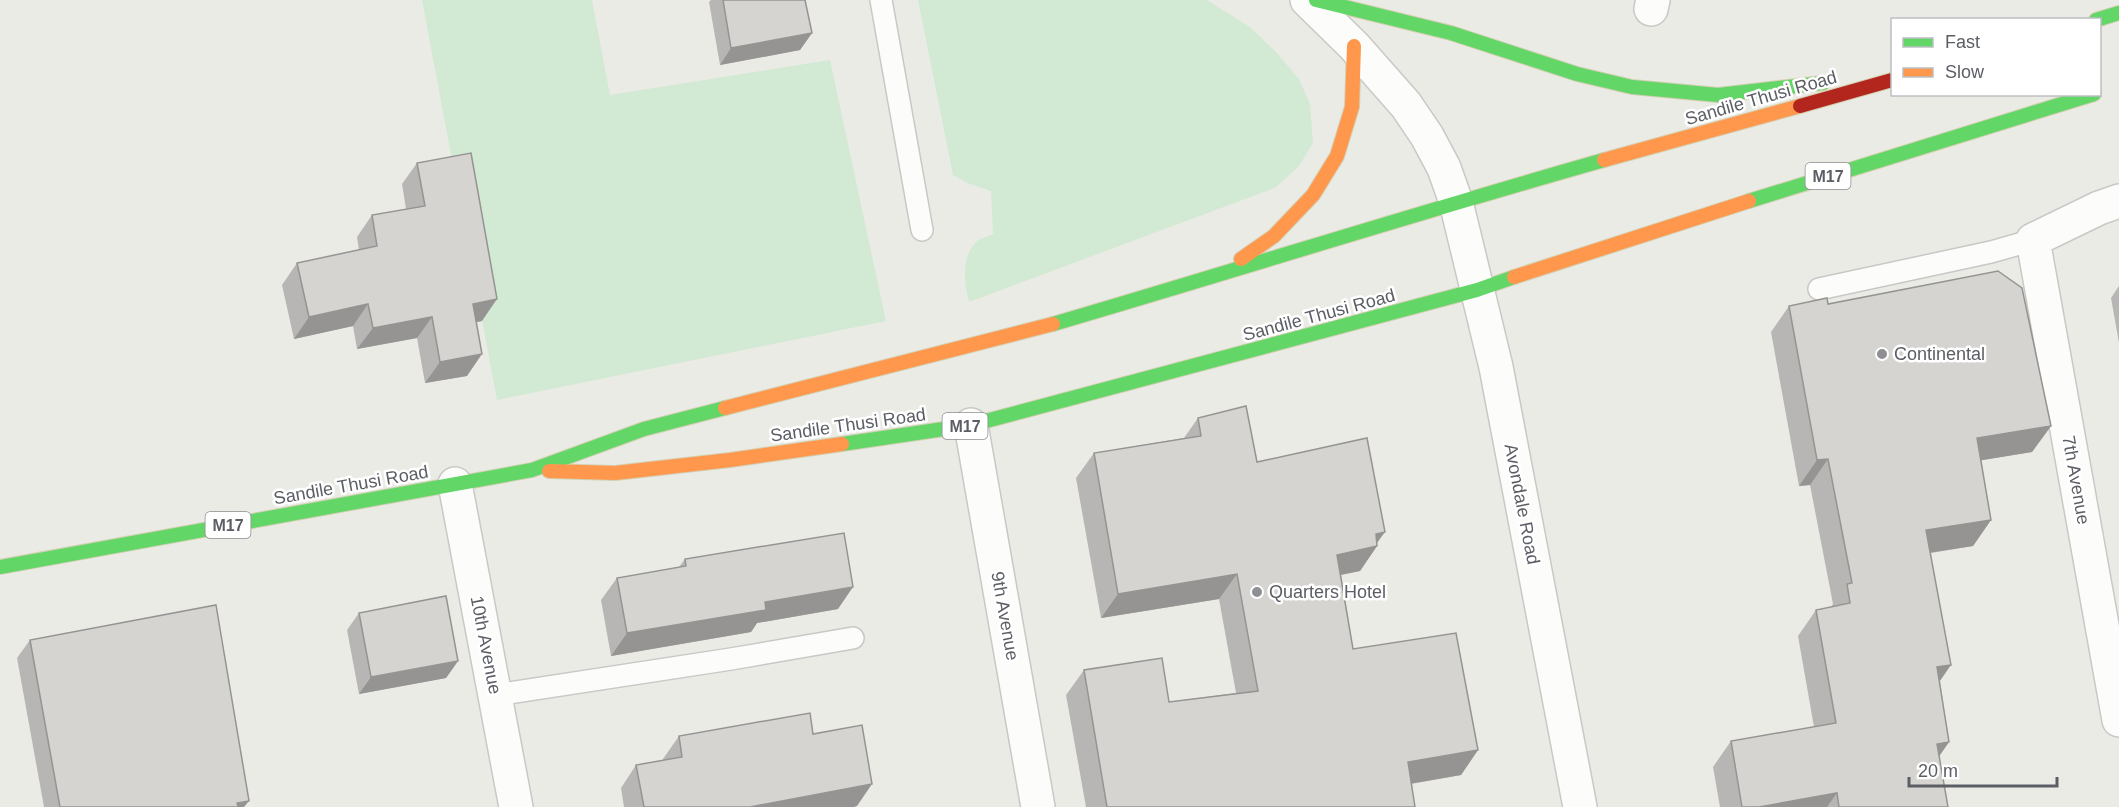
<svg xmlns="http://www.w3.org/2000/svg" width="2119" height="807" font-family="Helvetica,sans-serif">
  <rect width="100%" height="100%" fill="#ebebe6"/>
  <!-- green -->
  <path fill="#d2e9d3" d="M 422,0 L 592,0 L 610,95 L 830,60 L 886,321 L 497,400 Z
    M 918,0 L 1207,0 L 1250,27 L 1277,53 L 1299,79 L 1310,104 L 1313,143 L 1299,166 L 1275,188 L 969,302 C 964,283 961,258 976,242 C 980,238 988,237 993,234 L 991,191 L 967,183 L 953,175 Z"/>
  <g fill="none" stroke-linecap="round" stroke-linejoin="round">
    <!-- lane casing -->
    <g stroke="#c8c8c6" stroke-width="24">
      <path id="lane" d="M 881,0 L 922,230
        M 1819,289 L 1991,252 L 2033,240
        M 495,695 L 731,659 L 853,638"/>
    </g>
    <!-- street casing -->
    <g stroke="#c8c8c6" stroke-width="36">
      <path id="street" d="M 1307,0 L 1354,46 L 1406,105 L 1427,136 L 1444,168 L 1456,202 L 1496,367 L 1580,807
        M 1651,9 L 1653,0
        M 2119,201 L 2099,208 L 2033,240 L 2119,720
        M 971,425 L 1038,807
        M 455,484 L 516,807"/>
    </g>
    <!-- fast casing -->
    <g stroke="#d4d0b3" stroke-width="16">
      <path id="fast" d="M 1316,0 L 1451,33 L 1577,74 L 1632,87 L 1718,95 L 1823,83
        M 2096,20 L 2119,13
        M 1749,201 L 2094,94
        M 1053,324 C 1237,270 1420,212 1604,160
        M 842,444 L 971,425 L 1477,290 L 1514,277
        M 0,567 L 532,470 L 644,429 L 725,408"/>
    </g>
    <!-- slow casing -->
    <g stroke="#d4d0b3" stroke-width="16">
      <path id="slow" d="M 1604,160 L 1800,106
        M 1241,259 L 1274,236 L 1313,195 L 1337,156 L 1352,107 L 1354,46
        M 1514,277 L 1749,201
        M 725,408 L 1053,324
        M 549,471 L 615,473 L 730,460 L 842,444"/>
    </g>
    <!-- jam casing -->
    <g stroke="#d4d0b3" stroke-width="16">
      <path id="jam" d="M 1800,106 L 1892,80"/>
    </g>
    <!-- lane -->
    <use href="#lane" stroke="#fcfcfb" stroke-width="21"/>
    <!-- street -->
    <use href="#street" stroke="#fcfcfb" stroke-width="33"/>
    <!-- fast -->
    <use href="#fast" stroke="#63d668" stroke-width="14"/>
    <!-- slow -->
    <use href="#slow" stroke="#ff974d" stroke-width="14"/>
    <!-- jam -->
    <use href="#jam" stroke="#b3261e" stroke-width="14"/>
  </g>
  <!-- wall -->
  <path fill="#b7b6b4" d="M 711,0 L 805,0 L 812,33 L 800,50 L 720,65 L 709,2 Z
    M 417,163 L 482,321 L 476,322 L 467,376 L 425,383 L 417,338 L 357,349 L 353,326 L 294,339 L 282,285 L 297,263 L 359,250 L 357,237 L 372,215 L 406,209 L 402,184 Z
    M 2119,286 L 2119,343 L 2111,298 Z
    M 1828,304 L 2051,426 L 2032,452 L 1981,460 L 1991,520 L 1973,546 L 1931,553 L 1940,681 L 1949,742 L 1939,756 L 1948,807 L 1720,807 L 1713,767 L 1731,741 L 1814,727 L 1798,636 L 1816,610 L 1831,607 L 1833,604 L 1810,485 L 1799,486 L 1771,332 L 1789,306 Z
    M 1198,418 L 1257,462 L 1377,543 L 1377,546 L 1360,571 L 1341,575 L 1353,649 L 1478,750 L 1461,775 L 1411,784 L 1415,807 L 1086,807 L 1066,695 L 1084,670 L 1169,702 L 1236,693 L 1219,599 L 1101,618 L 1076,478 L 1094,453 L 1184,438 Z
    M 685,559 L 838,609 L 757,623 L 751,632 L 611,656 L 601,600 L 617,578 L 679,567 Z
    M 359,613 L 458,661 L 446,678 L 359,694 L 347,630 Z
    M 30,640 L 244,807 L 44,807 L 17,658 Z
    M 813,734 L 857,806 L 624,807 L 621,788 L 636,765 L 663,760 L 663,759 L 679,736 Z"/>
  <!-- shaded-wall -->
  <path fill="#959492" d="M 812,33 L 800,50 L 720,65 L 731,48 Z
    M 497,299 L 482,321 L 458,326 L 473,304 Z
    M 368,304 L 353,326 L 294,339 L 309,317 Z
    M 432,317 L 417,338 L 357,349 L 373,328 Z
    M 482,354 L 467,376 L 425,383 L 440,362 Z
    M 2051,426 L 2032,452 L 1959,464 L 1977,438 Z
    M 1828,459 L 1810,485 L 1799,486 L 1817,460 Z
    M 1991,520 L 1973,546 L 1908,556 L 1926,530 Z
    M 1385,532 L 1374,547 L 1377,546 L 1360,571 L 1320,579 L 1337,555 L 1376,534 Z
    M 1237,574 L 1219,599 L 1101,618 L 1118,594 Z
    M 853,587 L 838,609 L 757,623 L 751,632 L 611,656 L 627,633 L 765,602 Z
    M 458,661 L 446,678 L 359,694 L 371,677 Z
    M 1951,665 L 1933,691 L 1937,667 Z
    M 1949,742 L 1931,768 L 1937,744 Z
    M 1478,750 L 1461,775 L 1391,787 L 1408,762 Z
    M 872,784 L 857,806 L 854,807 L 750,807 Z
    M 1837,793 L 1827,807 L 1759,807 Z
    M 249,801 L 244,807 L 234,807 L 237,803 Z"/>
  <!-- building -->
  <path fill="#d5d4d1" stroke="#959492" stroke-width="1.5" d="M 723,0 L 805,0 L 812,33 L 731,48 Z
    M 471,153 L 497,299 L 473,304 L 482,354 L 440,362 L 432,317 L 373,328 L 368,304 L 309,317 L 297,263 L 377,246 L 372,215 L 425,206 L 417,163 Z
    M 1998,271 L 2022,288 L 2051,426 L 1977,438 L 1991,520 L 1926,530 L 1951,665 L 1937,667 L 1949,742 L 1937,744 L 1948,807 L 1839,807 L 1837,793 L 1759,807 L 1742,807 L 1731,741 L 1836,723 L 1816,610 L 1850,603 L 1847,584 L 1852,583 L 1828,459 L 1817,460 L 1789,306 L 1827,298 L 1828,304 Z
    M 1246,406 L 1257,462 L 1367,438 L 1385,532 L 1376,534 L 1377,546 L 1337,555 L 1353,649 L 1456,633 L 1478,750 L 1408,762 L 1415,807 L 1107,807 L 1084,670 L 1162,658 L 1169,702 L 1258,691 L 1237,574 L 1118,594 L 1094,453 L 1201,436 L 1198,418 Z
    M 844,533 L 853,587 L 765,602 L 766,610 L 627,633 L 617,578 L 686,566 L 685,559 Z
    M 446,596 L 458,661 L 371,677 L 359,613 Z
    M 216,605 L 249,801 L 237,803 L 238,807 L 60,807 L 30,640 Z
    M 810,713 L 813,734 L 862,725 L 872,784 L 750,807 L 644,807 L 636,765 L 682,757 L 679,736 Z"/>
  <!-- markers -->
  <g fill="#8d8f92" stroke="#fff" stroke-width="2">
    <circle cx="1882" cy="354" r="6"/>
    <circle cx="1257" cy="592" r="6"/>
  </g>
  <g text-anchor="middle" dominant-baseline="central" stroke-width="5" stroke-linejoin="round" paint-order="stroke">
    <!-- shield labels -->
    <g fill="#fff" stroke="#8c8e92" stroke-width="1.5">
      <rect x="1805.5" y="163" width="45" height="26" rx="4.5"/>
      <rect x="942.5" y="413" width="45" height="26" rx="4.5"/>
      <rect x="205.5" y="512" width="45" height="26" rx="4.5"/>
    </g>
    <g font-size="16" font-weight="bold" fill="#5b5e64">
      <text x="1828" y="176">M17</text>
      <text x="965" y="426">M17</text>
      <text x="228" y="525">M17</text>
    </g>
    <!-- street labels -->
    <g font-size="18" fill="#5b5e64" stroke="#fff">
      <text transform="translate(1761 98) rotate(-16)">Sandile Thusi Road</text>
      <text transform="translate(1319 315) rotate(-15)">Sandile Thusi Road</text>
      <text transform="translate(848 425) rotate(-8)">Sandile Thusi Road</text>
      <text transform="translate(2076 480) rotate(80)">7th Avenue</text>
      <text transform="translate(351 485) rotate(-10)">Sandile Thusi Road</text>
      <text transform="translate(1522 504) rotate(79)">Avondale Road</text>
      <text transform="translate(1005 616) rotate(80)">9th Avenue</text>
      <text transform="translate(486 645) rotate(79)">10th Avenue</text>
    </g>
    <!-- poi labels -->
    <g font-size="18" fill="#5b5e64" stroke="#fff" text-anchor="start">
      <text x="1894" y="354">Continental</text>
      <text x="1269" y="592">Quarters Hotel</text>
    </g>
  </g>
  <!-- legend -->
  <rect x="1891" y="18" width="210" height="78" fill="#ffffff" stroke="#bdbfc1" stroke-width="1.5"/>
  <rect x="1903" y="38" width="30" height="9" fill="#63d668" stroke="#bdbfc1" stroke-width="1.5"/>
  <text x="1945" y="48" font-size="18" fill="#5b5e64">Fast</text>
  <rect x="1903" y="68" width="30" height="9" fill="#ff974d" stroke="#bdbfc1" stroke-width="1.5"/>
  <text x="1945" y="78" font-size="18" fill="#5b5e64">Slow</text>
  <!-- scale -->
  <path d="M1909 777v9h148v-9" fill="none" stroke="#5b5e64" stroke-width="3"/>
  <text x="1918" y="777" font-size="18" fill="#5b5e64" stroke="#ffffff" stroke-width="4.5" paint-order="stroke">20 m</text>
</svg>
